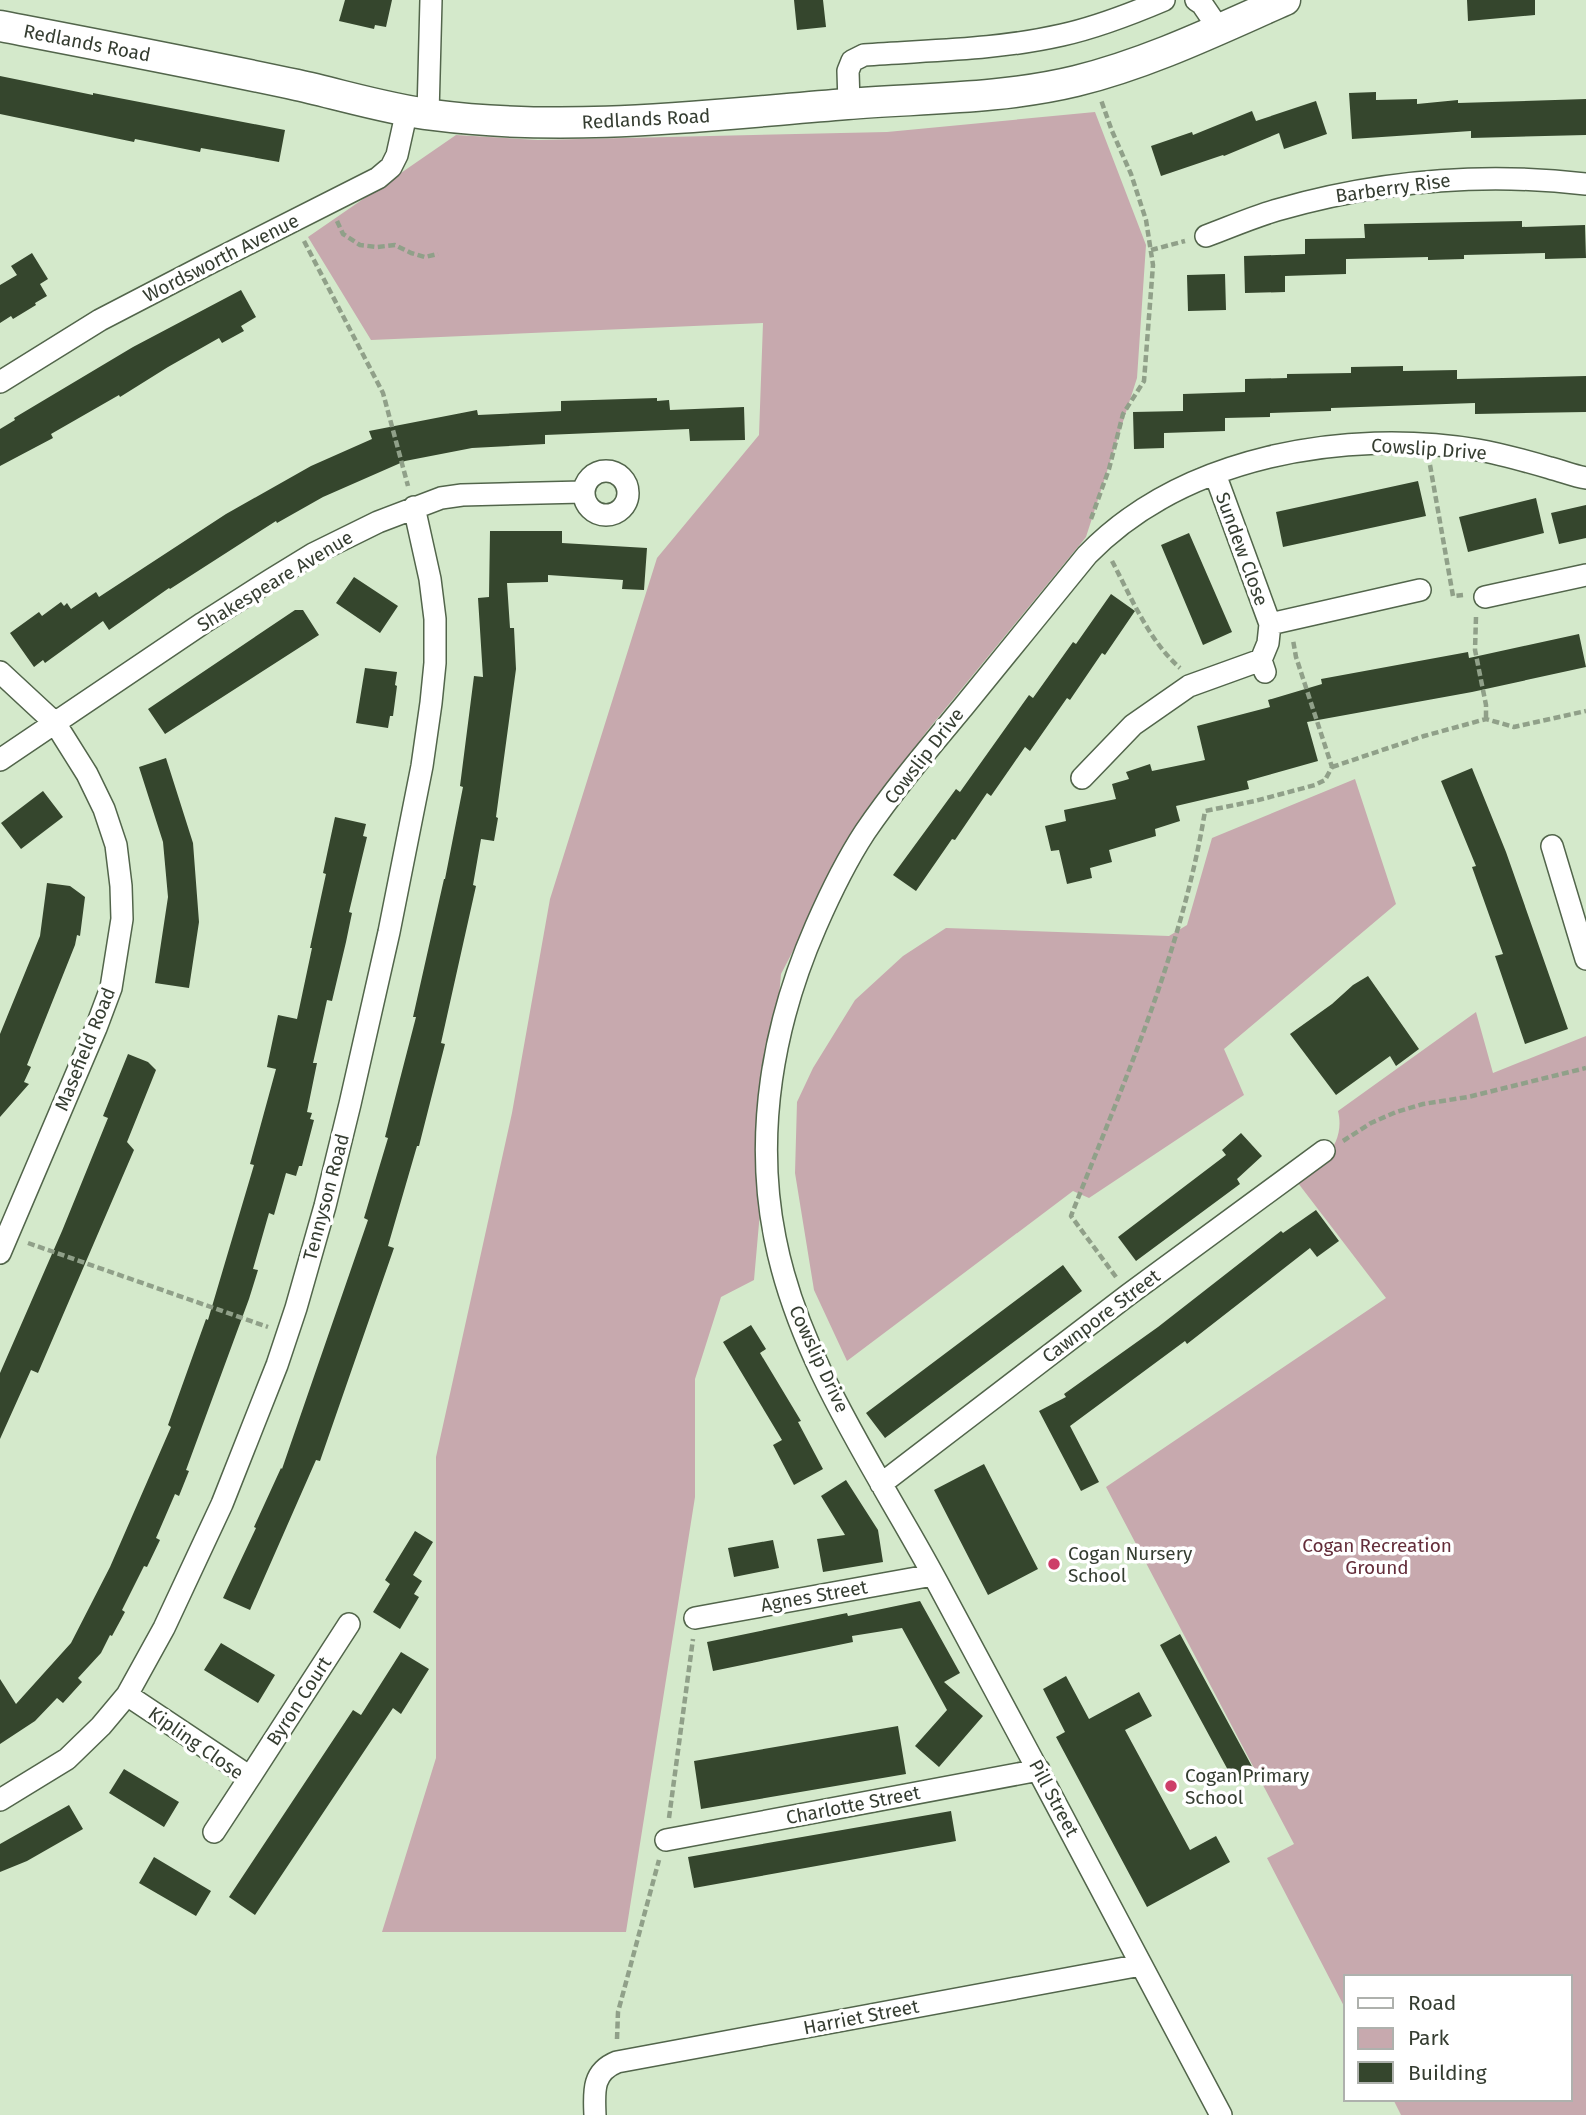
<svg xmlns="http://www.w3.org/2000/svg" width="1586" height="2115" font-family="'Fira Sans',sans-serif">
  <rect width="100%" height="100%" fill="#d4e9cb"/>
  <!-- green -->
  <path fill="#c7a9ae" d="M 1095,112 L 1146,245 L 1137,378 L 1086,537 L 927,731 L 860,822 L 781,974 L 754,1280 L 721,1297 L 695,1379 L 695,1497 L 626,1932 L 382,1932 L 436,1758 L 436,1457 L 512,1113 L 550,899 L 657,558 L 759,435 L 763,323 L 371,340 L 308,237 L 456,135 L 538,140 L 887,132 Z
    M 1355,779 L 1396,904 L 1224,1049 L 1244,1095 L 1089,1198 L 1073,1191 L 847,1361 L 814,1290 L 795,1173 L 797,1102 L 813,1068 L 855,1000 L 903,956 L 946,928 L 1169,936 L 1187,925 L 1212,838 Z
    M 1476,1012 L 1493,1073 L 1586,1036 L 1586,2115 L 1401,2115 L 1393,2099 L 1570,2099 L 1570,1977 L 1346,1977 L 1346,2010 L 1267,1858 L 1294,1844 L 1106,1487 L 1386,1298 L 1298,1183 C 1321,1164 1346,1144 1338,1111 Z"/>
  <!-- building -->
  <path fill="#35462d" d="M 345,0 L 392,0 L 386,27 L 375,25 L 374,29 L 339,21 Z
    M 794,0 L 823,0 L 826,27 L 797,30 Z
    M 1467,0 L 1535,0 L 1535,15 L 1468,21 Z
    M 0,76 L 93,95 L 93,93 L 285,130 L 279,162 L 201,148 L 200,152 L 135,139 L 134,142 L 0,114 Z
    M 1376,92 L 1376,100 L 1417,99 L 1417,104 L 1458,100 L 1458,103 L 1586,99 L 1586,135 L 1471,138 L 1471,131 L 1352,139 L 1349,93 Z
    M 1316,101 L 1327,134 L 1284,149 L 1279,133 L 1224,156 L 1223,155 L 1161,176 L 1151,146 L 1192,132 L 1193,135 L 1252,111 L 1256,121 Z
    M 1522,221 L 1522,227 L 1585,225 L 1586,258 L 1545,259 L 1545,253 L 1464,255 L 1464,259 L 1428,260 L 1428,257 L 1346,259 L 1346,274 L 1285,276 L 1285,292 L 1245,293 L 1244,256 L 1305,254 L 1305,239 L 1365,238 L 1364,224 Z
    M 32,253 L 48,279 L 40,284 L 47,296 L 35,303 L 36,305 L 13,319 L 11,316 L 0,323 L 0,285 L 17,275 L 11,266 Z
    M 1225,274 L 1226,310 L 1188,311 L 1187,275 Z
    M 241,290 L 256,317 L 241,326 L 244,331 L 222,343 L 219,338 L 168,367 L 120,397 L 119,395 L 51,434 L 53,438 L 0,466 L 0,429 L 15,420 L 14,418 L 133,347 Z
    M 1403,366 L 1403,371 L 1457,370 L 1457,379 L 1586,376 L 1586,412 L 1475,414 L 1475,403 L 1331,408 L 1331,411 L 1270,413 L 1270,417 L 1225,418 L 1225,431 L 1164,433 L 1164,448 L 1134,449 L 1133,412 L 1183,411 L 1183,394 L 1245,392 L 1245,379 L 1287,378 L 1287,374 L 1351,373 L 1351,367 Z
    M 657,398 L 657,401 L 669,400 L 670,410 L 744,407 L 745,440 L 690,441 L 689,429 L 545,435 L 545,444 L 472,448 L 405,461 L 323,497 L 277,523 L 276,521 L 170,589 L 169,588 L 109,630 L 103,621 L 45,663 L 43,660 L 34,667 L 10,633 L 39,612 L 42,616 L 61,602 L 64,606 L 67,603 L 71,609 L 96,592 L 99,597 L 226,514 L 311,466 L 372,439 L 369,431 L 477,410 L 478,415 L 561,411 L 561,401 Z
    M 1418,481 L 1426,516 L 1283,547 L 1276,512 Z
    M 1536,498 L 1544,533 L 1468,552 L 1459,517 Z
    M 1586,505 L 1586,538 L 1559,544 L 1551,513 Z
    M 490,531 L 562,531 L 562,543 L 647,548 L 644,590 L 622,589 L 623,580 L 548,575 L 548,582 L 507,583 L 510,628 L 514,628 L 516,669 L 496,817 L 498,818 L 494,841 L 481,839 L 473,885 L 476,886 L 441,1043 L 445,1044 L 419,1146 L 417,1146 L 388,1246 L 394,1248 L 320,1461 L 316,1460 L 250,1610 L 223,1598 L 256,1528 L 254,1527 L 281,1468 L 282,1469 L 368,1220 L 364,1218 L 388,1138 L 385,1137 L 416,1017 L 413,1017 L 444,879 L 445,879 L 463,787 L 460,786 L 474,676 L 483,677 L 478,598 L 489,597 Z
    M 1189,533 L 1232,632 L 1203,645 L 1161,545 Z
    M 354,577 L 398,606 L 380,633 L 336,603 Z
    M 1111,594 L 1135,611 L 1105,655 L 1102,653 L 1070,700 L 1067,698 L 1030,751 L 1025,747 L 991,796 L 987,793 L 955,840 L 952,839 L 916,891 L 893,875 L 956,789 L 960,792 L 1029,695 L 1033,698 L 1073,642 L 1076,644 Z
    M 295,610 L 303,610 L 319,635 L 165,734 L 148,709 Z
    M 1579,634 L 1586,667 L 1472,692 L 1307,722 L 1318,761 L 1247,781 L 1249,789 L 1176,806 L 1180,821 L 1155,829 L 1156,836 L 1109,850 L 1112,862 L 1090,868 L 1092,878 L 1067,884 L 1059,850 L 1051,851 L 1045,826 L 1066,821 L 1064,810 L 1116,799 L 1112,784 L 1129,779 L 1126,772 L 1150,764 L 1152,771 L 1205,760 L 1197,726 L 1270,707 L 1268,700 L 1322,684 L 1321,679 L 1468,652 L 1469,658 Z
    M 365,668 L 397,672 L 395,685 L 397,686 L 393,716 L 390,716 L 388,728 L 356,723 Z
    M 166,758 L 193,843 L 199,922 L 189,988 L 155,983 L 168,897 L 163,842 L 139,767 Z
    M 1472,768 L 1506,852 L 1568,1029 L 1525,1044 L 1495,956 L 1503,954 L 1472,867 L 1476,866 L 1441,781 Z
    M 43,791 L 63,817 L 21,849 L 1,823 Z
    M 335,817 L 366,824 L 363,836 L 367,837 L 349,912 L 352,913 L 346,942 L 332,1001 L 327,1000 L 313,1063 L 317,1063 L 307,1112 L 312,1113 L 310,1119 L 314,1120 L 302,1166 L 299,1166 L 296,1176 L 286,1173 L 274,1215 L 269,1213 L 253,1269 L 258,1270 L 249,1299 L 186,1470 L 189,1471 L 179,1496 L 175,1494 L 156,1538 L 160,1540 L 147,1567 L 144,1566 L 122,1610 L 125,1612 L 112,1636 L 110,1635 L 101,1653 L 78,1678 L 82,1682 L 63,1703 L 57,1698 L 35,1721 L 0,1744 L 0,1679 L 16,1704 L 71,1643 L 110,1567 L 171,1427 L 168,1425 L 206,1319 L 208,1320 L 254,1165 L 250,1164 L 276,1069 L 267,1067 L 278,1015 L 297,1019 L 312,948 L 310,948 L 326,874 L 323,873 Z
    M 47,883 L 70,886 L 85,897 L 80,936 L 77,935 L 75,945 L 27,1065 L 31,1067 L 24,1082 L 29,1084 L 0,1117 L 0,1034 L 40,936 Z
    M 1368,976 L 1419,1049 L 1396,1066 L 1390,1056 L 1336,1095 L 1290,1034 L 1332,1004 L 1353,985 Z
    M 128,1054 L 148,1062 L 156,1070 L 127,1142 L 134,1150 L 38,1373 L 31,1370 L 0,1439 L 0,1373 L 62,1231 L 108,1118 L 103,1116 Z
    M 1241,1133 L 1262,1156 L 1237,1179 L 1240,1184 L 1136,1261 L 1118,1237 L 1226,1155 L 1222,1150 Z
    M 1316,1210 L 1339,1241 L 1317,1257 L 1310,1248 L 1187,1344 L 1185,1341 L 1070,1426 L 1099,1482 L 1081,1491 L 1039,1411 L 1066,1397 L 1064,1394 L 1158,1327 L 1281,1231 L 1283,1233 Z
    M 1063,1265 L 1082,1291 L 885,1438 L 866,1413 Z
    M 751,1325 L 766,1349 L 760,1353 L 801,1421 L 798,1422 L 823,1469 L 794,1485 L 773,1445 L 782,1440 L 723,1342 Z
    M 984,1464 L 1038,1569 L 988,1595 L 934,1490 Z
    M 846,1480 L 878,1530 L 883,1562 L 823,1572 L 817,1539 L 845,1535 L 821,1496 Z
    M 415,1531 L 433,1542 L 413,1575 L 422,1581 L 414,1594 L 419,1597 L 400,1629 L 373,1612 L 390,1584 L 385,1580 Z
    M 773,1540 L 779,1568 L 734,1577 L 728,1548 Z
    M 920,1601 L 960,1673 L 944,1682 L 983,1716 L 939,1767 L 915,1746 L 947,1710 L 902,1628 L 852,1636 L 853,1642 L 713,1671 L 707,1642 L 847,1613 L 848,1616 Z
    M 1180,1634 L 1255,1772 L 1235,1783 L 1160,1645 Z
    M 221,1643 L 275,1675 L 258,1703 L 204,1670 Z
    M 401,1652 L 429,1669 L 401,1714 L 393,1708 L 255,1915 L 229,1897 L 353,1710 L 361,1715 Z
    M 1066,1676 L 1089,1719 L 1139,1692 L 1152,1716 L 1125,1730 L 1190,1850 L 1216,1836 L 1230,1862 L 1147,1907 L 1056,1737 L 1065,1732 L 1043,1689 Z
    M 898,1726 L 906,1774 L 701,1809 L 694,1761 Z
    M 124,1769 L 179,1802 L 164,1827 L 109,1793 Z
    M 69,1805 L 83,1829 L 27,1861 L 0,1872 L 0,1844 Z
    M 951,1811 L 956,1841 L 694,1888 L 688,1857 Z
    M 154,1857 L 211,1891 L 196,1916 L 139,1883 Z"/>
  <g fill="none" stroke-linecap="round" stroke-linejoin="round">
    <!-- street casing -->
    <g stroke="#52654b" stroke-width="24">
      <path id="street" d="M 1196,0 L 1202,4 L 1219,29
        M 849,104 L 848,71 L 852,61 L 864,55 C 931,50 996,50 1062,35 C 1098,27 1131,14 1164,0
        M 428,114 L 431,0
        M 1206,236 C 1230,227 1253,217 1277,210 C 1378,181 1482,172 1586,184
        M 0,382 L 100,320 L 204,266 L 378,178 L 391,167 L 397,155 L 407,110
        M584 493a22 22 0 1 1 44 0a22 22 0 1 1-44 0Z
        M 1215,474 L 1270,624 L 1268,643 L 1261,660 L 1265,672
        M 1485,597 L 1586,575
        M 1270,624 L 1420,590
        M 0,672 L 55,723 L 87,774 L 104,809 L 116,845 L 121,886 L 122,919 L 111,988 L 96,1028 L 0,1253
        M 0,760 L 203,623 L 272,579 L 313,554 L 378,522 L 441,498 L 462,495 L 583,492
        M 1082,778 L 1133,725 L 1189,686 L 1261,660
        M 1552,846 L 1586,959
        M 881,1484 L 1128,1295 L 1324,1151
        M 695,1618 L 933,1575
        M 127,1695 L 250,1777 L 214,1832
        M 250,1777 L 349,1624
        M 0,1800 L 67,1759 L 101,1726 L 127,1695 L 164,1628 L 222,1504 L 277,1365 L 296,1308 L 325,1206 L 350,1104 L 389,932 L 422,766 L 431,703 L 435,663 L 435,619 L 430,579 L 414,507
        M 666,1840 L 1039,1770
        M 595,2115 C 594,2092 592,2072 617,2062 L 1141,1965
        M 1221,2115 C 1126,1937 1033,1759 937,1582 C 878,1472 799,1362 775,1238 C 754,1133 773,1024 816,926 C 830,894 846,861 865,832 C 895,788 930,747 964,706 C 1005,656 1046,605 1087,555 C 1183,456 1346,428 1478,450 C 1502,454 1526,461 1550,468 C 1562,471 1574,476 1586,478"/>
    </g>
    <!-- secondary casing -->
    <g stroke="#52654b" stroke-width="33">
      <path id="secondary" d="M 0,26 C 99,45 199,64 297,85 C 342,95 387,109 433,115 C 570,133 709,115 847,104 C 923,98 1002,99 1076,81 C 1149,63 1217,30 1285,0"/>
    </g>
    <!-- path -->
    <path stroke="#90a089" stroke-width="4.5" stroke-dasharray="7 3.5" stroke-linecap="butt" d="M 337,221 L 343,234 L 360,245 L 377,247 L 395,245 L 411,253 L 425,257 L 438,254
      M 304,241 L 383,393 L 408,486
      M 1151,250 L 1185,241
      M 1430,465 L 1453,596 L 1463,595
      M 1091,519 L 1109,469 L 1123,414 L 1144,381 L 1153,265 L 1146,220 L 1131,174 L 1112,131 L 1101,100
      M 1112,561 C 1131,597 1149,641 1180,668
      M 1476,617 L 1475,650 L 1486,705 L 1486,719
      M 1332,767 L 1424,736 L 1486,719 L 1514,727 L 1586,711
      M 1343,1141 L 1371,1123 L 1396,1112 L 1423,1104 L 1468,1097 L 1586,1068
      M 28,1243 L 268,1327
      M 1116,1277 L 1071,1216 C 1123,1084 1182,952 1205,811 L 1255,801 L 1315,785 L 1325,780 L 1332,767 L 1296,657 L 1293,640
      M 669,1818 L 693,1639
      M 617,2039 L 618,2012 L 659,1860"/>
    <!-- street -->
    <use href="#street" stroke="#fff" stroke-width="21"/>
    <!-- secondary -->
    <use href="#secondary" stroke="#fff" stroke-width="30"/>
  </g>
  <!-- markers -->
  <g fill="#cd3f69" stroke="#fff" stroke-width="2.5">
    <circle cx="1054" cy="1564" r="7"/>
    <circle cx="1171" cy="1786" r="7"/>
  </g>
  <g text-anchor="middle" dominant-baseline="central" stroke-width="7" stroke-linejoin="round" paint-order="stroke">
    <!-- street labels -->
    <g font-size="19" fill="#353d31" stroke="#fff">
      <text transform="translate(87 43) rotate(11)">Redlands Road</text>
      <text transform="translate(646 119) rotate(-3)">Redlands Road</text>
      <text transform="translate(1393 188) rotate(-8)">Barberry Rise</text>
      <text transform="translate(221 258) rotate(-27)">Wordsworth Avenue</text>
      <text transform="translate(1429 449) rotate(4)">Cowslip Drive</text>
      <text transform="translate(1242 549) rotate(70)">Sundew Close</text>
      <text transform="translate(275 581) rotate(-31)">Shakespeare Avenue</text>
      <text transform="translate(924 756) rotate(-52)">Cowslip Drive</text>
      <text transform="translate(85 1049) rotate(-68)">Masefield Road</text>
      <text transform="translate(326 1197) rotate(-75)">Tennyson Road</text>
      <text transform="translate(1101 1316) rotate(-37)">Cawnpore Street</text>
      <text transform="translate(819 1359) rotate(65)">Cowslip Drive</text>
      <text transform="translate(814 1596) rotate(-10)">Agnes Street</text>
      <text transform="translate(299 1701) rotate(-57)">Byron Court</text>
      <text transform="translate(196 1743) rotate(35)">Kipling Close</text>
      <text transform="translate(1054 1798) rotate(62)">Pill Street</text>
      <text transform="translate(853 1805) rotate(-11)">Charlotte Street</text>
      <text transform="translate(861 2017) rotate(-11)">Harriet Street</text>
    </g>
    <!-- park labels -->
    <g font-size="19" fill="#642d3a" stroke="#fff">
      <text x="1377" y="1545">Cogan Recreation<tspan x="1377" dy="22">Ground</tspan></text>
    </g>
    <!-- poi labels -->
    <g font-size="19" fill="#353d31" stroke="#fff" text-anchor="start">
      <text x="1068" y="1553">Cogan Nursery<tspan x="1068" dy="22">School</tspan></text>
      <text x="1185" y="1775">Cogan Primary<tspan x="1185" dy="22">School</tspan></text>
    </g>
  </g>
  <!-- legend -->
  <rect x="1344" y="1975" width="228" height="126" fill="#ffffff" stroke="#aeb1ad" stroke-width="2"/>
  <rect x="1358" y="1998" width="35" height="10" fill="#ffffff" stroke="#aeb1ad" stroke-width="2"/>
  <text x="1408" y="2010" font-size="21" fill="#353d31">Road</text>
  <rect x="1358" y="2028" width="35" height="21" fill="#c7a9ae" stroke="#aeb1ad" stroke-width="2"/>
  <text x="1408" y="2045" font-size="21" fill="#353d31">Park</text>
  <rect x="1358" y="2062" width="35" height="21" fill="#35462d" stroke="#aeb1ad" stroke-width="2"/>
  <text x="1408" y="2080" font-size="21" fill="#353d31">Building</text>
</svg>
